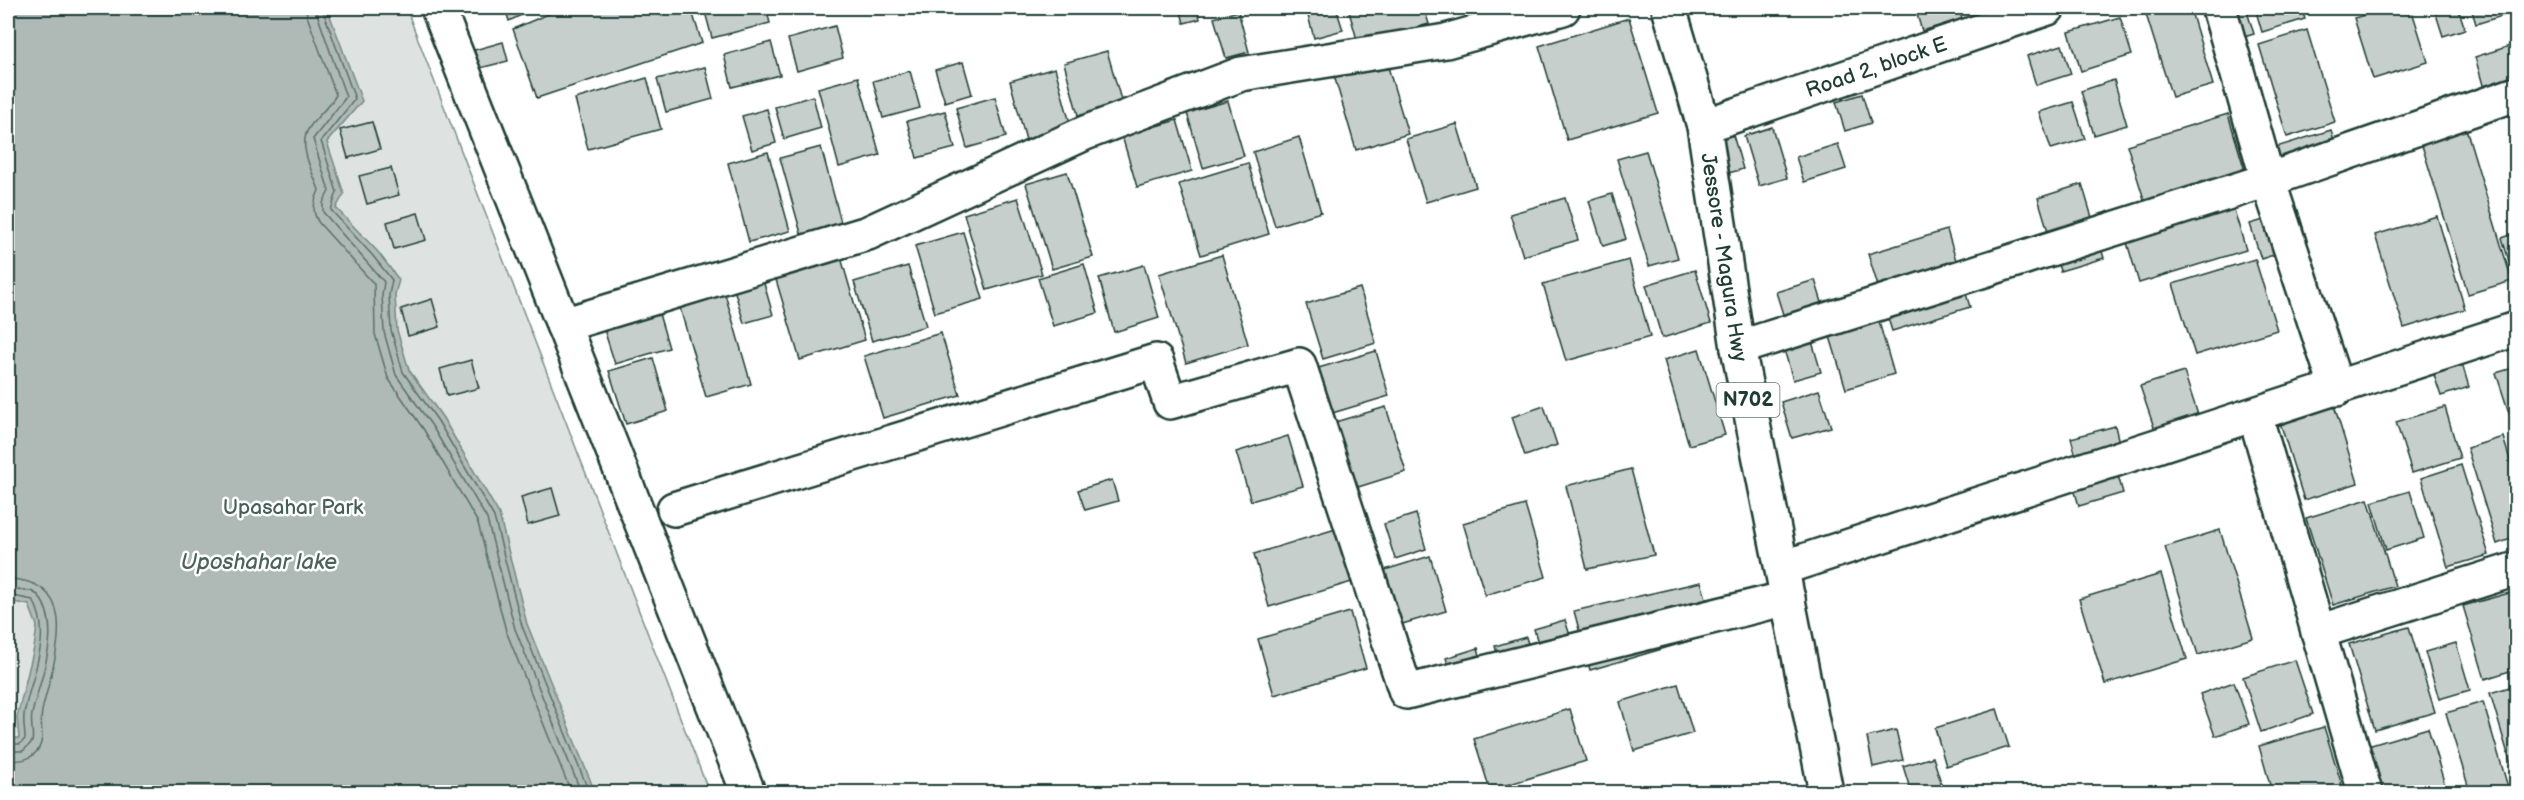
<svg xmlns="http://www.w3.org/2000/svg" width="2524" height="800" font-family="'Balsamiq Sans',sans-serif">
  <rect width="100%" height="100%" fill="#fff"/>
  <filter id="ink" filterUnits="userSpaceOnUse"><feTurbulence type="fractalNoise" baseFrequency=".0167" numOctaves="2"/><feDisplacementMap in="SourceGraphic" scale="12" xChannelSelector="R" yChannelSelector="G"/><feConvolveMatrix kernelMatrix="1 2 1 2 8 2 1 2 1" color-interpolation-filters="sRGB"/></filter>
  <g filter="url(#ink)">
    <!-- green -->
    <path fill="#dee3e2" stroke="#7e908b" stroke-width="1.5" d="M 8,8 L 406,8 L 709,792 L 8,792 Z"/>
    <!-- water -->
    <path fill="#afbab7" stroke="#758883" stroke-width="1.5" d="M 8,8 L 327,8 L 362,101 L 327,142 L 344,194 L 336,208 L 378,252 L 399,280 L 395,294 L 397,330 L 409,370 L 443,418 L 499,514 L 527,624 L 595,792 L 8,792 L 8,738 L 19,738 L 17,717 L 34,648 L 37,626 L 29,605 L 8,601 Z"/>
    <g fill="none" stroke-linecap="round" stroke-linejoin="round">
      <!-- shore -->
      <path stroke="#596f68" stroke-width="1.5" d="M 306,8 L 307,16 L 336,95 C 329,107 317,116 309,128 C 297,145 313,173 319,190 C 314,202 311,211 319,223 L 374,284 L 375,334 L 388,378 L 424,430 L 478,523 L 506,631 L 571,792
        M 315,8 L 346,97 L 313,139 L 329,191 L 323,203 L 323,212 L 384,282 L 382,295 L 384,332 L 396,375 L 432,426 L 487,519 L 515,629 L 581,792
        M 322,8 L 355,99 L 321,141 L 337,192 L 331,210 L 373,256 L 392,280 L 389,295 L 391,330 L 403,372 L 438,421 L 494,517 L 522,626 L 589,792
        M 8,579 C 86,581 53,663 42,711 C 39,724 46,740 37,751 C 29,761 19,761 8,760
        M 8,588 L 31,591 L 38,595 C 64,628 40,678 32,714 C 30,723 34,733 32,742 L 23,751 L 8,751
        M 8,595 L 33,600 C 54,637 30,677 24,715 C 23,723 25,731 25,739 L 20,744 L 8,744"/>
    </g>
    <!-- building -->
    <path fill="#c7cfcc" stroke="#1f3d34" stroke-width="1.5" d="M 505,8 L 533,8 L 534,9 L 509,21 Z
      M 562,8 L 691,8 L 702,43 L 537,98 L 513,29 Z
      M 704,8 L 766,8 L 770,23 L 712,38 Z
      M 1180,8 L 1197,8 L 1200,19 L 1184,23 Z
      M 1306,8 L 1336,8 L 1343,30 L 1314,38 Z
      M 1348,8 L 1424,8 L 1429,24 L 1358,43 Z
      M 1915,8 L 1959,8 L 1962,19 L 1922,31 Z
      M 2144,8 L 2190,8 L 2213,85 L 2172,97 Z
      M 2199,8 L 2246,8 L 2254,34 L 2212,47 Z
      M 2255,8 L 2301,8 L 2305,19 L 2262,32 Z
      M 2389,8 L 2411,8 L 2428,62 L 2373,79 L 2354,18 Z
      M 2434,8 L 2458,8 L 2465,29 L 2443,36 Z
      M 2471,8 L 2502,8 L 2505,15 L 2476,24 Z
      M 1238,11 L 1249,52 L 1226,58 L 1214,18 Z
      M 2120,17 L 2132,55 L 2081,71 L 2069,32 Z
      M 1629,18 L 1658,113 L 1567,140 L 1539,46 Z
      M 835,26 L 843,58 L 797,71 L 788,39 Z
      M 2307,30 L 2335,122 L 2287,137 L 2259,45 Z
      M 503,42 L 508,61 L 476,69 L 471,51 Z
      M 771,42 L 780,75 L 732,87 L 724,55 Z
      M 2516,44 L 2516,82 L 2485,92 L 2475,57 Z
      M 2062,45 L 2071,74 L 2036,85 L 2027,56 Z
      M 1107,51 L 1123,107 L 1079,119 L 1064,63 Z
      M 1385,57 L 1408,134 L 1356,150 L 1333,72 Z
      M 963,62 L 972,94 L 945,102 L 935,70 Z
      M 705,67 L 713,99 L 666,112 L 657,79 Z
      M 1055,68 L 1071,127 L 1026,140 L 1010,81 Z
      M 910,71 L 920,108 L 883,118 L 873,81 Z
      M 858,77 L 880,155 L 839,167 L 818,88 Z
      M 647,78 L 661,129 L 588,149 L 575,99 Z
      M 2114,80 L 2127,125 L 2094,135 L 2081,91 Z
      M 1862,94 L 1871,123 L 1845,131 L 1836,102 Z
      M 813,96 L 821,128 L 784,139 L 775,107 Z
      M 995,97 L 1006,137 L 967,148 L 956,108 Z
      M 1228,101 L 1244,156 L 1203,168 L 1187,113 Z
      M 2073,102 L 2085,139 L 2051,149 L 2039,112 Z
      M 767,109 L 776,143 L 752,150 L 742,116 Z
      M 945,111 L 955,148 L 917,158 L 907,121 Z
      M 2228,114 L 2248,181 L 2148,212 L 2127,145 Z
      M 1177,120 L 1192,171 L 1137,187 L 1122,136 Z
      M 372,122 L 380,149 L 348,158 L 340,130 Z
      M 1457,124 L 1476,187 L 1426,202 L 1406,139 Z
      M 2465,125 L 2512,281 L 2468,294 L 2420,139 Z
      M 1772,127 L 1787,178 L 1759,186 L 1744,136 Z
      M 2331,130 L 2342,166 L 2268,189 L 2257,153 Z
      M 1733,135 L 1743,169 L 1718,176 L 1708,142 Z
      M 1299,137 L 1321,212 L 1275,226 L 1253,152 Z
      M 1838,144 L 1846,169 L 1804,182 L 1796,157 Z
      M 821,147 L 842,226 L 802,237 L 780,158 Z
      M 1646,151 L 1678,258 L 1649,266 L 1617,159 Z
      M 768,152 L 790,231 L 749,242 L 728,163 Z
      M 1248,163 L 1269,234 L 1201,255 L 1179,184 Z
      M 391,168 L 399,195 L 367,204 L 359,176 Z
      M 1067,172 L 1093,257 L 1052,269 L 1026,184 Z
      M 2082,184 L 2104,258 L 2060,271 L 2038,198 Z
      M 2229,193 L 2246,250 L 2139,283 L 2122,226 Z
      M 1612,194 L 1626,239 L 1603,246 L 1589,201 Z
      M 1018,198 L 1042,274 L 987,290 L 964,214 Z
      M 1565,198 L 1578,240 L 1523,256 L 1510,214 Z
      M 2298,210 L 2308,244 L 2261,259 L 2250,224 Z
      M 418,213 L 426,240 L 394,249 L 387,222 Z
      M 2437,216 L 2465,309 L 2404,328 L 2375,235 Z
      M 1947,230 L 1970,307 L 1892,331 L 1868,254 Z
      M 963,232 L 983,299 L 935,313 L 915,246 Z
      M 2516,233 L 2516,273 L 2513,274 L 2502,238 Z
      M 840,254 L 865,340 L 800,360 L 774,273 Z
      M 1222,255 L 1248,344 L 1186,363 L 1159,274 Z
      M 2255,259 L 2277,330 L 2195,355 L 2173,284 Z
      M 1629,260 L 1650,337 L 1566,361 L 1543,284 Z
      M 1084,264 L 1098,313 L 1053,326 L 1038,278 Z
      M 1144,265 L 1159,318 L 1114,332 L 1099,278 Z
      M 908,266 L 926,326 L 872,341 L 854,282 Z
      M 1695,270 L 1711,323 L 1662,338 L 1646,285 Z
      M 763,280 L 773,315 L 744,323 L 734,289 Z
      M 1815,280 L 1826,315 L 1787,327 L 1776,292 Z
      M 1360,288 L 1376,343 L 1323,359 L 1306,304 Z
      M 725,294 L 751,384 L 706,397 L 680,308 Z
      M 432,299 L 440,327 L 408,336 L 401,309 Z
      M 657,307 L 669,348 L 615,364 L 602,323 Z
      M 1877,315 L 1894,374 L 1846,389 L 1828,330 Z
      M 941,333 L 960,395 L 883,418 L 864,356 Z
      M 1811,338 L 1821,372 L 1793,380 L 1783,346 Z
      M 1699,349 L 1725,435 L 1689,445 L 1664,360 Z
      M 1376,351 L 1389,396 L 1329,414 L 1315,369 Z
      M 2460,357 L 2469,387 L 2441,396 L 2431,366 Z
      M 653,358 L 668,411 L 626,424 L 609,371 Z
      M 471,360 L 479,388 L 447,396 L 440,369 Z
      M 2516,367 L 2516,417 L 2511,419 L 2496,373 Z
      M 2184,372 L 2202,427 L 2159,442 L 2140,386 Z
      M 1819,390 L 1831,427 L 1792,438 L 1781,402 Z
      M 2333,402 L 2358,483 L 2304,500 L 2279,419 Z
      M 1544,406 L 1557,445 L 1525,456 L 1512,417 Z
      M 1386,407 L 1406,472 L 1355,488 L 1335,422 Z
      M 2445,407 L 2460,458 L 2412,473 L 2396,422 Z
      M 2115,426 L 2120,447 L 2077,460 L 2071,438 Z
      M 1288,436 L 1303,486 L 1251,501 L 1236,452 Z
      M 2503,437 L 2516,480 L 2516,537 L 2497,544 L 2467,448 Z
      M 2461,465 L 2489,555 L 2448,567 L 2421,478 Z
      M 1631,469 L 1654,555 L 1587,569 L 1566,486 Z
      M 2117,472 L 2123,493 L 2079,506 L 2073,485 Z
      M 1112,480 L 1118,501 L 1085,510 L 1078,490 Z
      M 552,488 L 560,516 L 528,525 L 521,497 Z
      M 2410,491 L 2424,538 L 2386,550 L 2372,502 Z
      M 2368,499 L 2395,586 L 2333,605 L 2306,518 Z
      M 1525,505 L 1546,577 L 1485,595 L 1463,523 Z
      M 1416,514 L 1426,549 L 1395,559 L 1384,524 Z
      M 1339,528 L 1355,581 L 1269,607 L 1254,554 Z
      M 2220,530 L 2253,638 L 2198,655 L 2165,547 Z
      M 1430,556 L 1446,611 L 1389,628 L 1372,574 Z
      M 2161,574 L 2187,659 L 2105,684 L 2079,599 Z
      M 1701,582 L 1717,633 L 1590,670 L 1574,611 Z
      M 2513,592 L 2516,603 L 2516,669 L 2485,679 L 2463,606 Z
      M 1350,612 L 1366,668 L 1274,695 L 1258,639 Z
      M 1565,620 L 1576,654 L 1544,664 L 1534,629 Z
      M 2409,627 L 2435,712 L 2375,730 L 2349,644 Z
      M 1526,637 L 1536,671 L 1505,681 L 1495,646 Z
      M 2456,643 L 2470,690 L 2439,699 L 2425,652 Z
      M 1478,648 L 1488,683 L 1457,693 L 1446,658 Z
      M 2295,660 L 2313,714 L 2261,732 L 2243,677 Z
      M 2234,682 L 2249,724 L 2215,736 L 2200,694 Z
      M 1678,684 L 1693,733 L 1634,751 L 1620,702 Z
      M 2516,685 L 2516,777 L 2515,778 L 2490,693 Z
      M 2483,702 L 2508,787 L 2491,792 L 2470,792 L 2446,713 Z
      M 1570,709 L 1586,761 L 1490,790 L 1474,739 Z
      M 1997,709 L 2009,747 L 1946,766 L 1935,728 Z
      M 2324,727 L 2344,792 L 2272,792 L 2259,746 Z
      M 2428,728 L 2447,792 L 2382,792 L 2368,746 Z
      M 1896,730 L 1903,760 L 1873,767 L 1867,737 Z
      M 1933,757 L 1944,792 L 1911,792 L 1903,766 Z"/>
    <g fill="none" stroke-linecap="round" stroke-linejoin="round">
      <!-- street casing -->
      <g stroke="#1f3d34" stroke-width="38">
        <g id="street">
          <path d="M 438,8 L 748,792"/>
          <path d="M 2219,8 L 2268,180 L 2337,389"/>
          <path id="s1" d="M 1704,126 L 2048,8"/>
          <path d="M 563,325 L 868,233 L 1085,133 L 1241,74 L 1446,41 L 1563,8"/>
          <path d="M 1738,348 L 2268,180 L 2516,94"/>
          <path d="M 2255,415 L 2365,792"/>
          <path d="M 674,509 L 1156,361 L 1170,402 L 1299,365 L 1406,692 L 1788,598"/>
          <path d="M 1782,568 L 2516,329"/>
          <path d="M 2318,632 L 2516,569"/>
        </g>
      </g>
      <!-- highway casing -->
      <g stroke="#1f3d34" stroke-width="38">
        <g id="highway">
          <path id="s2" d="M 1669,8 L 1704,126 L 1738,348 L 1826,792"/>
        </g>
      </g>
      <!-- street -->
      <use href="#street" stroke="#fff" stroke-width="33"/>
      <!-- highway -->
      <use href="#highway" stroke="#fff" stroke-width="33"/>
    </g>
  </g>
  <g text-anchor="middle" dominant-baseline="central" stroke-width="5" stroke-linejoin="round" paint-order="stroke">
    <!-- shield labels -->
    <rect fill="#fff" stroke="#627771" stroke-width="1.5" x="1716.5" y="383" width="63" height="34" rx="4.5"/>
    <g font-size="20" font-weight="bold" fill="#1f3d34">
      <text x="1748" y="400">N702</text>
    </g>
    <!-- street labels -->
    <g font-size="21" fill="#1f3d34" stroke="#fff">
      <text stroke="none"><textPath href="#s1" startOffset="182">Road 2, block E</textPath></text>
      <text stroke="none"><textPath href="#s2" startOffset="256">Jessore - Magura Hwy</textPath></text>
    </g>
    <!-- park labels -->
    <g font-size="21" fill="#455e57" stroke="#fff">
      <text x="293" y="507">Upasahar Park</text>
    </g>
    <!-- water labels -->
    <g font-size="22" font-style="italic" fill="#4a625b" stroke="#fff">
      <text x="259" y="562">Uposhahar lake</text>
    </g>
  </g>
  <!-- margin -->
  <rect width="2524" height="800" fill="none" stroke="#fff" stroke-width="30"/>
  <rect x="15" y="15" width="2494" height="770" fill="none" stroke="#1f3d34" stroke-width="2" filter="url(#ink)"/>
</svg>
